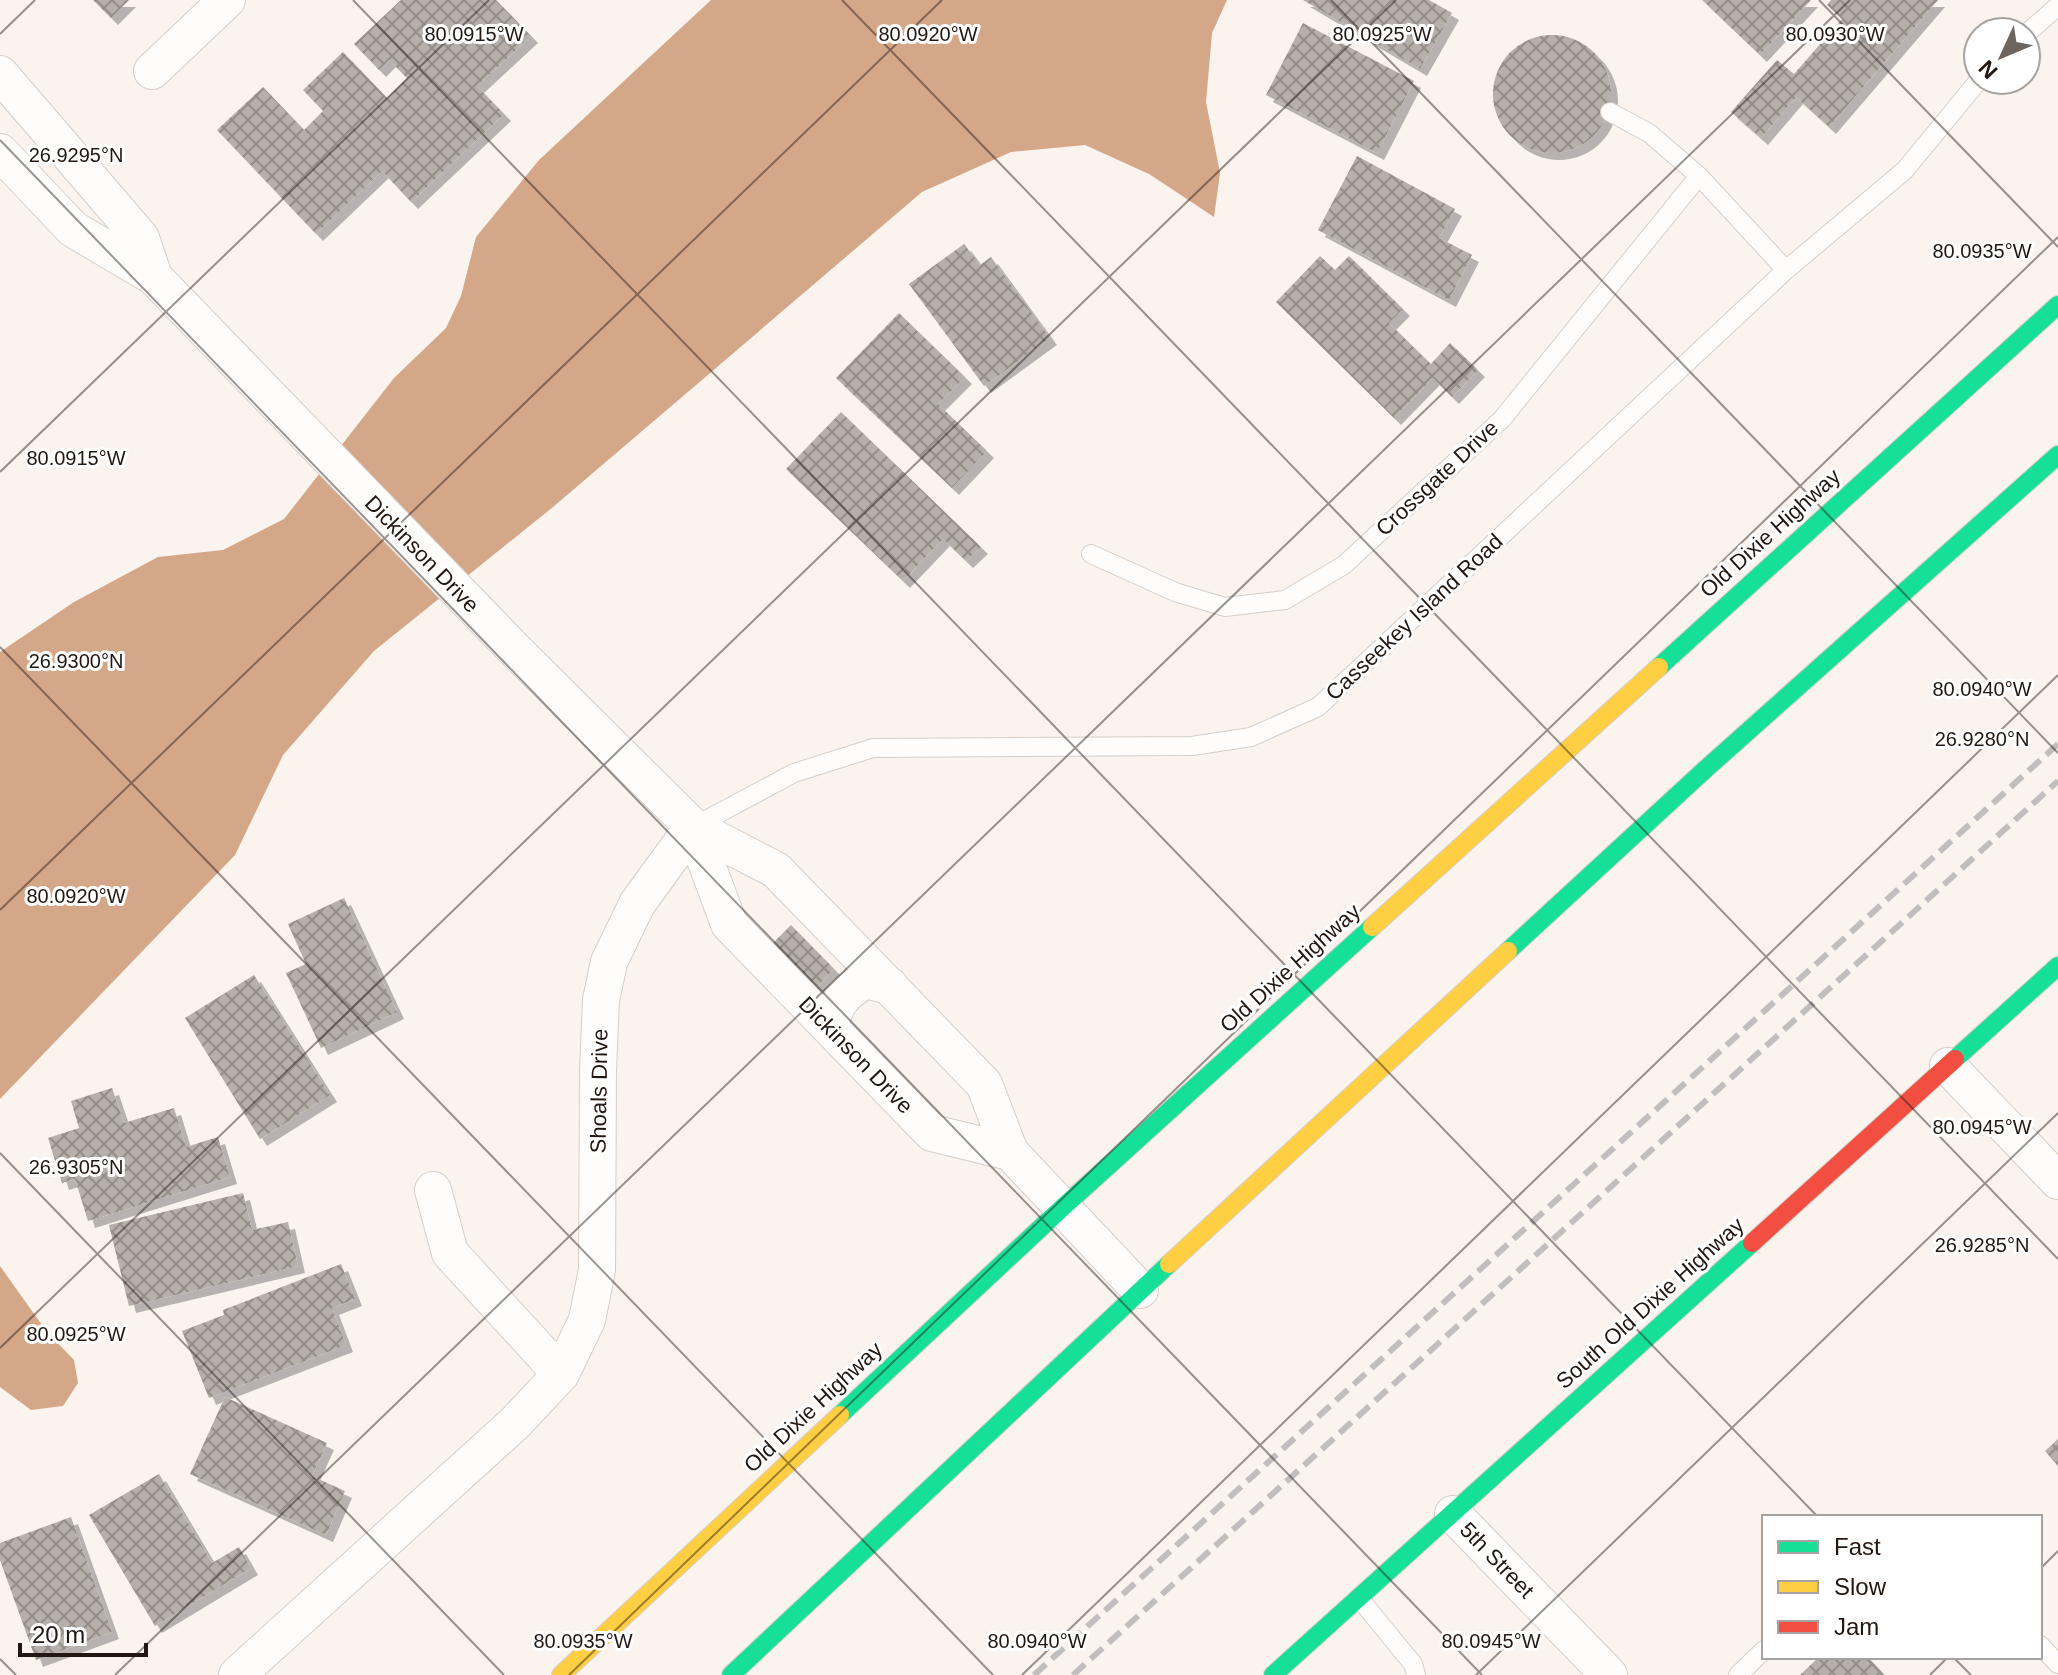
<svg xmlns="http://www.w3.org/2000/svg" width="2058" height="1675" font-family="Helvetica,sans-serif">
  <defs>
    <pattern id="building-cross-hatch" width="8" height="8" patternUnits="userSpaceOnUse" patternTransform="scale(2)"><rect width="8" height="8" fill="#b7afa9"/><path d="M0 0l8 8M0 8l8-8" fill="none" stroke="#948d88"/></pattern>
    <filter id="shadow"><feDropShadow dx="7" dy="7" stdDeviation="0" flood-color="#0004"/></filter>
  </defs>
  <rect width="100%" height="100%" fill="#faf3ee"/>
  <!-- water -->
  <path fill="#d5a789" d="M 711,0 L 1227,0 L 1212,33 L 1206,102 L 1220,173 L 1214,217 L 1149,174 L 1085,145 L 1011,152 L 922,192 L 553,507 L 374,651 L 283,755 L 235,855 L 0,1099 L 0,652 L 74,602 L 158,557 L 223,550 L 284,519 L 394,378 L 446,328 L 461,296 L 476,237 L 539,160 Z
    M 0,1266 L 47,1332 L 74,1360 L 78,1383 L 63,1406 L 31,1410 L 0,1387 Z"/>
  <!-- building -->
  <path fill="url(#building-cross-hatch)" filter="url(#shadow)" d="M 93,0 L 129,0 L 111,18 Z
    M 401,0 L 496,0 L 531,36 L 477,86 L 504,114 L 411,202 L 382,171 L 316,234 L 217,130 L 263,87 L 304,130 L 323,111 L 303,90 L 343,52 L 387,98 L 407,78 L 389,60 L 379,70 L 354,44 Z
    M 1303,0 L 1429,0 L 1452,13 L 1420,69 Z
    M 1702,0 L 1811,0 L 1760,55 Z
    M 1831,0 L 1938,0 L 1829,127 L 1796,97 L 1761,138 L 1731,112 L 1777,60 L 1794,74 L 1842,19 L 1827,5 Z
    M 1303,23 L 1414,81 L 1377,153 L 1266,95 Z
    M1493 94a59 59 0 1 1 118 0a59 59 0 1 1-118 0Z
    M 1357,156 L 1455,209 L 1439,238 L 1472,255 L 1449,300 L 1318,230 Z
    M 964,244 L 980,265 L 991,257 L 1050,338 L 984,386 L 909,284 Z
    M 1320,256 L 1335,270 L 1349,256 L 1403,309 L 1389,323 L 1431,364 L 1450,343 L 1478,370 L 1452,397 L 1433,378 L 1394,418 L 1276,302 Z
    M 899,313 L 965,377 L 938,404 L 987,451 L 952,488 L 836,378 Z
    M 841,412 L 981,547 L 966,561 L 943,539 L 903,581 L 786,469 Z
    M 344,898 L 397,1012 L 321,1048 L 286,973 L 306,964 L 288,924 Z
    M 791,925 L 834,969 L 810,994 L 766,950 Z
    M 254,975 L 330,1095 L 260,1139 L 185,1018 Z
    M 112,1088 L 124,1123 L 174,1108 L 186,1147 L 218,1137 L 230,1177 L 88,1221 L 75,1179 L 62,1183 L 48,1138 L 79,1128 L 71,1101 Z
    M 243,1193 L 252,1230 L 288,1222 L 298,1266 L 129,1306 L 109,1225 Z
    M 341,1264 L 355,1299 L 332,1308 L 346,1345 L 209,1398 L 182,1331 L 224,1315 L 223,1310 Z
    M 225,1397 L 327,1443 L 312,1476 L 345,1491 L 326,1535 L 190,1474 Z
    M 2058,1439 L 2058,1466 L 2045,1451 Z
    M 159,1474 L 212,1563 L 239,1547 L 251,1568 L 155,1626 L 89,1515 Z
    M 71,1517 L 112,1632 L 36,1660 L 0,1560 L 0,1543 Z
    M 1819,1657 L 1868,1657 L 1884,1675 L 1800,1675 Z"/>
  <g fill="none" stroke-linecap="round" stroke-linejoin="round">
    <!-- lane casing -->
    <g stroke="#d7cec8" stroke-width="20">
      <path id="lane" d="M 2026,34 L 2058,6
        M 1610,112 L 1649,133 L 1699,176 L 1786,270
        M 1091,554 L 1175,592 L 1225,607 L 1285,600 L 1344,565 L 1502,419 L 1699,176
        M 693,827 L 794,773 L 873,748 L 1192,746 L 1251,737 L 1318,707 L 1786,270 L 1905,170 L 1979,80
        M 1359,1598 L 1413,1664 L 1416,1675
        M 2040,1645 L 2058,1664
        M 1738,1675 L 1764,1650"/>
    </g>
    <!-- street casing -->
    <g stroke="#d7cec8" stroke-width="38">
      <path id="street" d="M 152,71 L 227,0
        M 0,74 L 141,238 L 154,277
        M 0,152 L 73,229 L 154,277 L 512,647 L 693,827 L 776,870 L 984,1084 L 1010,1152 L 1140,1290
        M 693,827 L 729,924 L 932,1133 L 1010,1152
        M 830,1028 C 834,1004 844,993 865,980 L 890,986
        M 1948,1066 L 2058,1181
        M 433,1190 L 450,1253 L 561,1374
        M 1453,1514 L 1609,1675
        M 237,1675 L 515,1423 L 561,1374 L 587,1320 L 597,1270 L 598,1070 L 601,1000 L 609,962 L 637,904 L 693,827"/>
    </g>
    <!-- fast casing -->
    <g stroke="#d7cec8" stroke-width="20">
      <path id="fast" d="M 1659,667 L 2058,305
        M 1508,951 L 1709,766 L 2058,455
        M 1955,1059 L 2058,966
        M 840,1415 L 1063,1207 L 1372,927
        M 731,1675 L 1169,1264
        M 1273,1675 L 1752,1243"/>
    </g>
    <!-- slow casing -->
    <g stroke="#d7cec8" stroke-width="20">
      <path id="slow" d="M 1372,927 L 1659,667
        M 1169,1264 L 1508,951
        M 561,1675 L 840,1415"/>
    </g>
    <!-- jam casing -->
    <g stroke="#d7cec8" stroke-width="20">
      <path id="jam" d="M 1752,1243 L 1955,1059"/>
    </g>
    <!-- lane -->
    <use href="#lane" stroke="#fefdfc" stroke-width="18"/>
    <!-- street -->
    <use href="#street" stroke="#fefdfc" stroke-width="36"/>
    <!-- fast -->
    <use href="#fast" stroke="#16e098" stroke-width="18"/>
    <!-- slow -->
    <use href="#slow" stroke="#ffcf43" stroke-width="18"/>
    <!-- jam -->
    <use href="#jam" stroke="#f24e42" stroke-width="18"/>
    <!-- rail -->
    <path stroke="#c1bebd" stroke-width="6" stroke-dasharray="16 8" stroke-linecap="butt" d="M 1034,1675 L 2058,744
      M 1073,1675 L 2058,781"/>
  </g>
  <!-- ticks -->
  <path fill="none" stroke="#221711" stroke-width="2" stroke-opacity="0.45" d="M 353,0 L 1818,1517M 842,0 L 2058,1259M 1331,0 L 2058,753M 1819,0 L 2058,247M 0,34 L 35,0M 0,140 L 1482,1675M 0,472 L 489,0M 0,647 L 993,1675M 0,910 L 942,0M 0,1153 L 504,1675M 0,1348 L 1396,0M 2040,1569 L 2058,1551M 1953,1657 L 1971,1675M 0,1659 L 16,1675M 115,1675 L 1850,0M 569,1675 L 2058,237M 1022,1675 L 2058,675M 1476,1675 L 2058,1113M 1930,1675 L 1948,1657"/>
  <g text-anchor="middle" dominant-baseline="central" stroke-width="6" stroke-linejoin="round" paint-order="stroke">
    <!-- street labels -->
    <g font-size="22" fill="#221711" stroke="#fff">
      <text transform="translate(1437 478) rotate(-43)">Crossgate Drive</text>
      <text transform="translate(1770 533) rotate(-42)">Old Dixie Highway</text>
      <text transform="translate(422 554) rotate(46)">Dickinson Drive</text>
      <text transform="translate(1414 617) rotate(-43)">Casseekey Island Road</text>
      <text transform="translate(1290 968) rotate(-42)">Old Dixie Highway</text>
      <text transform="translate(856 1055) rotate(46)">Dickinson Drive</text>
      <text transform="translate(599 1091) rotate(-89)">Shoals Drive</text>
      <text transform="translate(1650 1303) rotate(-42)">South Old Dixie Highway</text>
      <text transform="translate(813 1407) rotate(-43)">Old Dixie Highway</text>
      <text transform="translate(1497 1560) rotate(46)">5th Street</text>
    </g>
  </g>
  <g font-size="20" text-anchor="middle" fill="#221711" stroke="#fff" stroke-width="6" stroke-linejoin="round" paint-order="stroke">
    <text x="474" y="41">80.0915°W</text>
    <text x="928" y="41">80.0920°W</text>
    <text x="1382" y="41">80.0925°W</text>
    <text x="1835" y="41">80.0930°W</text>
    <text x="76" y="162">26.9295°N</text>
    <text x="1982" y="258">80.0935°W</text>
    <text x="76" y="465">80.0915°W</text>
    <text x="76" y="668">26.9300°N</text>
    <text x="1982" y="696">80.0940°W</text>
    <text x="1982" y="746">26.9280°N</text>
    <text x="76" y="903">80.0920°W</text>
    <text x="1982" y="1134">80.0945°W</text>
    <text x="76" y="1174">26.9305°N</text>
    <text x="1982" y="1252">26.9285°N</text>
    <text x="76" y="1341">80.0925°W</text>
    <text x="583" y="1648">80.0935°W</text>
    <text x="1037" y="1648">80.0940°W</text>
    <text x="1491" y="1648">80.0945°W</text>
  </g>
  <!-- legend -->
  <rect x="1762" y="1515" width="280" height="144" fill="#ffffff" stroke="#a7a2a0" stroke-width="2"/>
  <rect x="1778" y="1541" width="40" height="12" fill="#16e098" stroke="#a7a2a0" stroke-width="2"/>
  <text x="1834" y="1555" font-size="24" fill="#221711">Fast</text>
  <rect x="1778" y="1581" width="40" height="12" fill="#ffcf43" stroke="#a7a2a0" stroke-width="2"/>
  <text x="1834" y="1595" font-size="24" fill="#221711">Slow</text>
  <rect x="1778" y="1621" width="40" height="12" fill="#f24e42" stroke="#a7a2a0" stroke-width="2"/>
  <text x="1834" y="1635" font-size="24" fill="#221711">Jam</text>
  <!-- north arrow -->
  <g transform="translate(2002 56) rotate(226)"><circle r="38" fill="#ffffff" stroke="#a7a2a0" stroke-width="2"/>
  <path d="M0-6L14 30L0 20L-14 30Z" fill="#6e645e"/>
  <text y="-12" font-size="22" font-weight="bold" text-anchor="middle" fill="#221711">N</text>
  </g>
  <!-- scale -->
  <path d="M20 1643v12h126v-12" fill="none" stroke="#221711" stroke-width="4"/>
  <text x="32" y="1643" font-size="24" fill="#221711" stroke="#ffffff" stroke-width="6" paint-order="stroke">20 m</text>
</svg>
